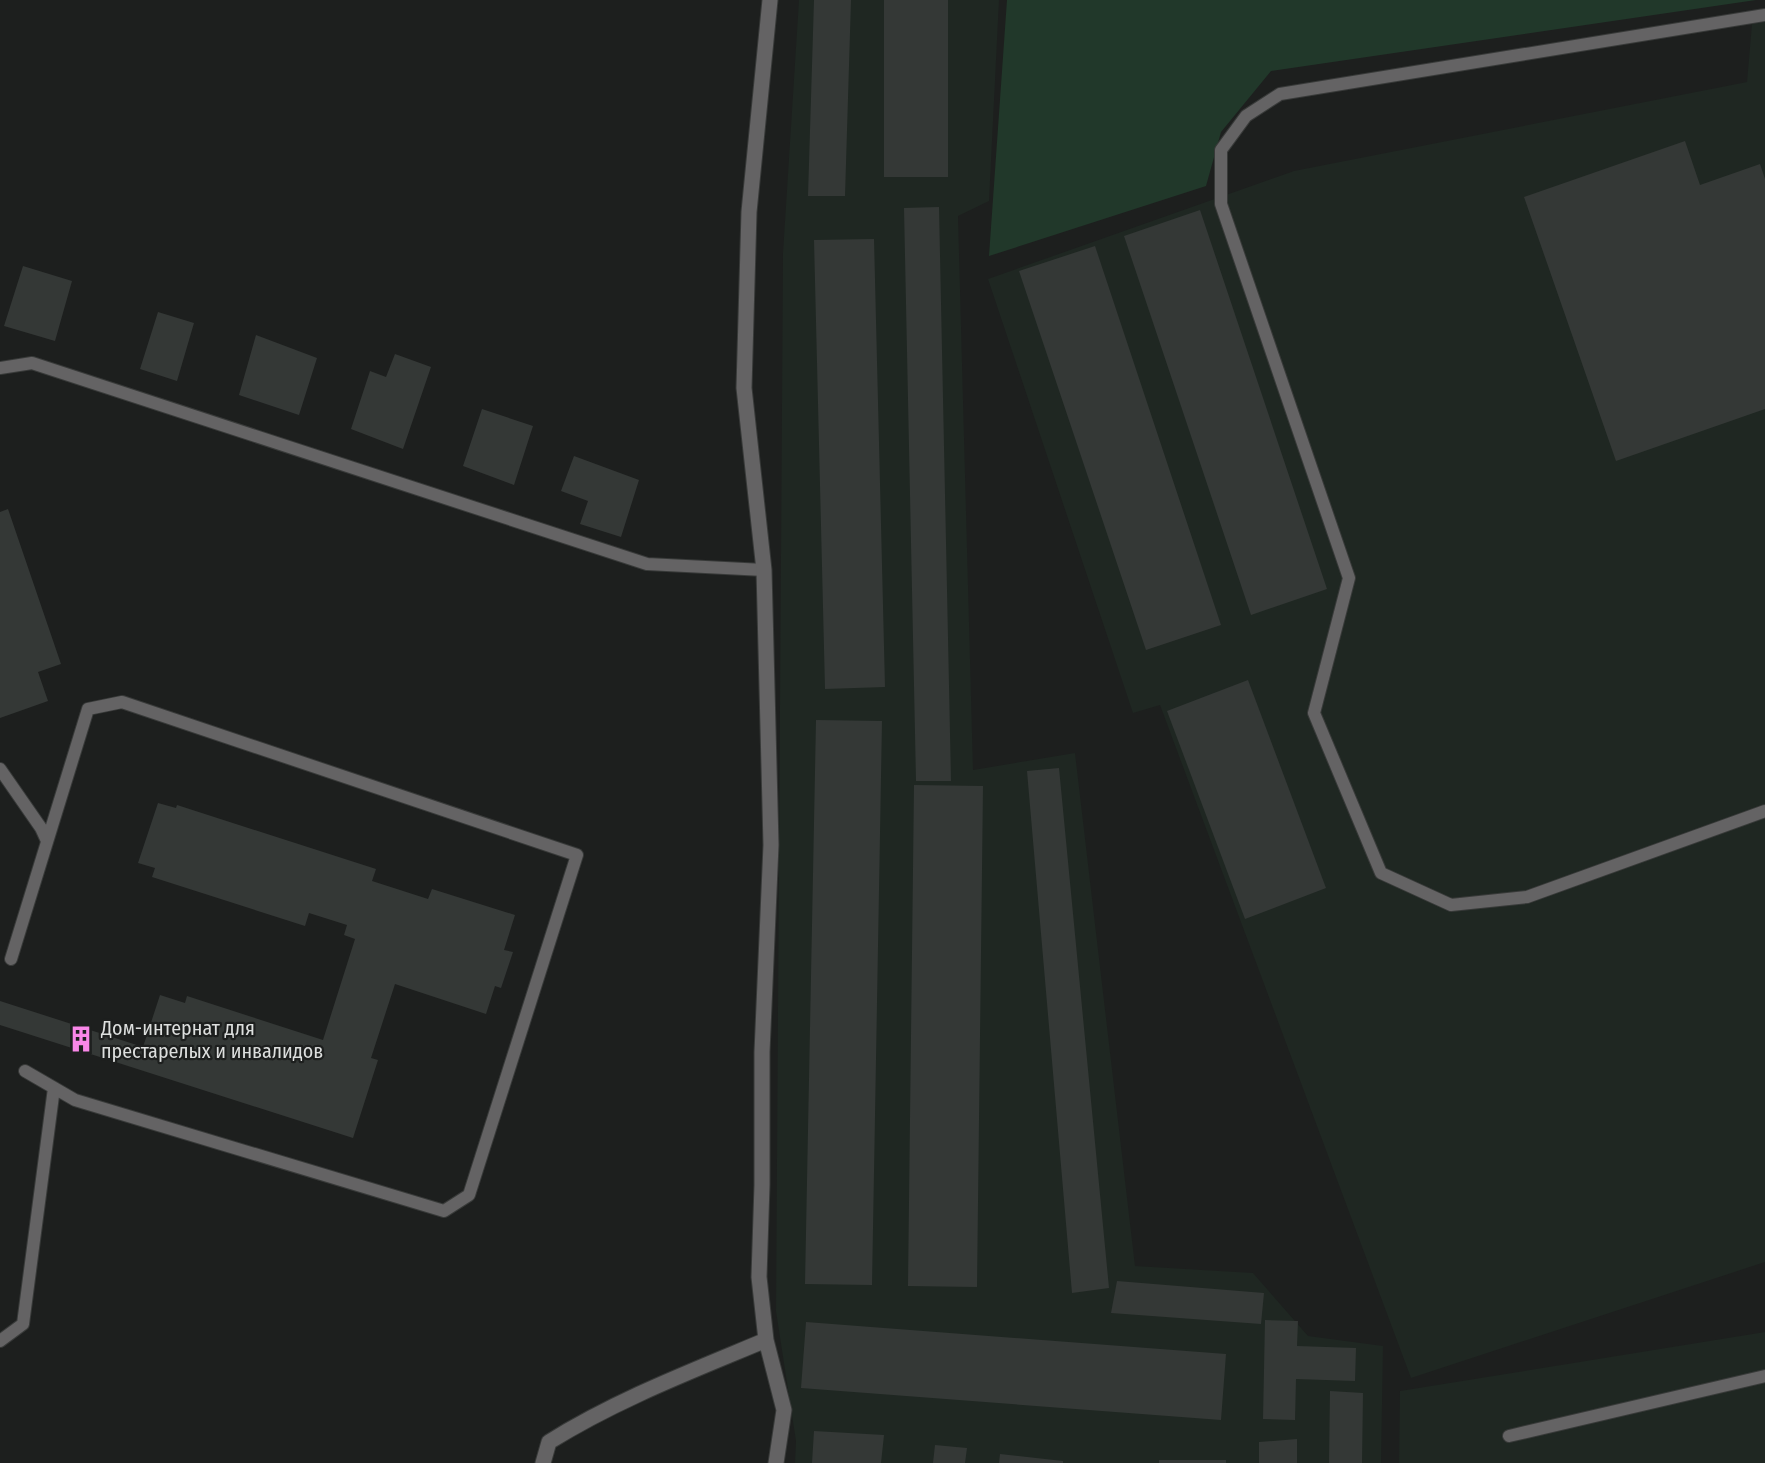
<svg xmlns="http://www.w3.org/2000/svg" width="1765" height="1463" font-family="'Fira Sans Condensed',sans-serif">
  <rect width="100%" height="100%" fill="#1d1f1e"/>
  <!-- built -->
  <path fill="#1f2722" d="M 799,0 L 999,0 L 989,201 L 958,216 L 973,770 L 1075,753 L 1135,1266 L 1253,1273 L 1308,1336 L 1383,1346 L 1381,1463 L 795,1463 L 796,1441 L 776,1311 L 783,253 Z
    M 1765,22 L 1765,1262 L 1411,1378 L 1160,705 L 1133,713 L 988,279 L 1294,171 L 1747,82 L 1752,24 Z
    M 1765,1332 L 1765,1463 L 1399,1463 L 1400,1391 Z"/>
  <!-- green -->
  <path fill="#21382a" d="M 1007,0 L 1756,0 L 1271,71 L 1221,132 L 1206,186 L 989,256 Z"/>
  <!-- building -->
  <path fill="#343836" d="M 814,0 L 851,0 L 845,196 L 808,196 Z
    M 884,0 L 948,0 L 948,177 L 884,177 Z
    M 1685,141 L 1700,185 L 1760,164 L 1765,179 L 1765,409 L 1616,461 L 1524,197 Z
    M 939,207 L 951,781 L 916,781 L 904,208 Z
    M 1200,210 L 1327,589 L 1251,615 L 1124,236 Z
    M 874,239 L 885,687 L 825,689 L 814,240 Z
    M 1095,246 L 1221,625 L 1146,650 L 1019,271 Z
    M 23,266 L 72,281 L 55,341 L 4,326 Z
    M 158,312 L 194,323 L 177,381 L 140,369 Z
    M 256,335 L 317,358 L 299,415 L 239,395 Z
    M 395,354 L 431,367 L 403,449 L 351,429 L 370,371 L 386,377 Z
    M 482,409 L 533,426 L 514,485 L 463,466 Z
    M 574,456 L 639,480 L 621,537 L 580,524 L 588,501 L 561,491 Z
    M 8,509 L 61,664 L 38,672 L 48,701 L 0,718 L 0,512 Z
    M 1248,680 L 1326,888 L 1245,919 L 1167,711 Z
    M 816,720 L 882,721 L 872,1285 L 805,1284 Z
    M 1059,768 L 1109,1288 L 1072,1293 L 1027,771 Z
    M 914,785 L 983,786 L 977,1287 L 908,1286 Z
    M 158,803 L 176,808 L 177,805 L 376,869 L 372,881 L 428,899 L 432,889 L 515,915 L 504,950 L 513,952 L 501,988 L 495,986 L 486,1014 L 395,984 L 371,1058 L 378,1060 L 353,1138 L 0,1025 L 0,1001 L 143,1047 L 160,995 L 185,1003 L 187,996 L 323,1040 L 355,939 L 344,935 L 347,925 L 309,913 L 305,926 L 152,877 L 155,868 L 138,863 Z
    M 1117,1281 L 1264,1293 L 1261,1324 L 1111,1313 Z
    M 1265,1320 L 1298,1321 L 1297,1346 L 1356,1348 L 1355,1381 L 1296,1379 L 1295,1420 L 1263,1419 Z
    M 806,1322 L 1226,1354 L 1221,1420 L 801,1388 Z
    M 1330,1391 L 1363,1393 L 1362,1463 L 1329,1463 Z
    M 814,1431 L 884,1435 L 881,1463 L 812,1463 Z
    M 1297,1439 L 1297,1463 L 1259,1463 L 1259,1442 Z
    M 935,1445 L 967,1448 L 965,1463 L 933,1463 Z
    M 1000,1454 L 1063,1461 L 1063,1463 L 999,1463 Z
    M 1159,1460 L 1226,1460 L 1226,1463 L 1159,1463 Z"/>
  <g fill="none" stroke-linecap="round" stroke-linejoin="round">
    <!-- lane casing -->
    <g stroke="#383a39" stroke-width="14">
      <path id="lane" d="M 1765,15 L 1280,94 L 1246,116 L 1221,150 L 1221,204 L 1349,578 L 1314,713 L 1381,873 L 1451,905 L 1527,897 L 1765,811
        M 0,368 L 32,363 L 647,564 L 764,570
        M 0,769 L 41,828 L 47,841
        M 11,959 L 88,709 L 122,702 L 577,855 L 469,1195 L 444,1211 L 75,1100 L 25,1071
        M 0,1341 L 23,1324 L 54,1088
        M 1509,1436 L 1765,1376"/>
    </g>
    <!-- street casing -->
    <g stroke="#383a39" stroke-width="17">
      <path id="street" d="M 770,0 L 749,212 L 744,388 L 764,570 L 771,845 L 762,1052 L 762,1185 L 759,1277 L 766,1340 L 784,1410 L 776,1463
        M 543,1463 L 549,1442 C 616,1400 692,1371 766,1340"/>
    </g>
    <!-- lane -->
    <use href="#lane" stroke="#646364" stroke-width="12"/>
    <!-- street -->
    <use href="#street" stroke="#646364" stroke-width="15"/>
  </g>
  <!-- icons -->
  <defs>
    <g id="building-bare" transform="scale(2.07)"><path d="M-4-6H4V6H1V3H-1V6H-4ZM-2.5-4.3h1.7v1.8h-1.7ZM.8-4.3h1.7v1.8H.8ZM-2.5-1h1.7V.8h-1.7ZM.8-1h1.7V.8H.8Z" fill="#f987e8" stroke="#1d1f1e" stroke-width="2.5" paint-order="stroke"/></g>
  </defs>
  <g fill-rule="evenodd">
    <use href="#building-bare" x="81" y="1039"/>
  </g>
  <g text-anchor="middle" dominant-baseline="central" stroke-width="4.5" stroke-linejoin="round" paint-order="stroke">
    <!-- poi labels -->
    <g font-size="20" fill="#dddfde" stroke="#1d1f1e" text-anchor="start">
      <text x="101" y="1028">Дом-интернат для<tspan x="101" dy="23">престарелых и инвалидов</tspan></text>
    </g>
  </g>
</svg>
